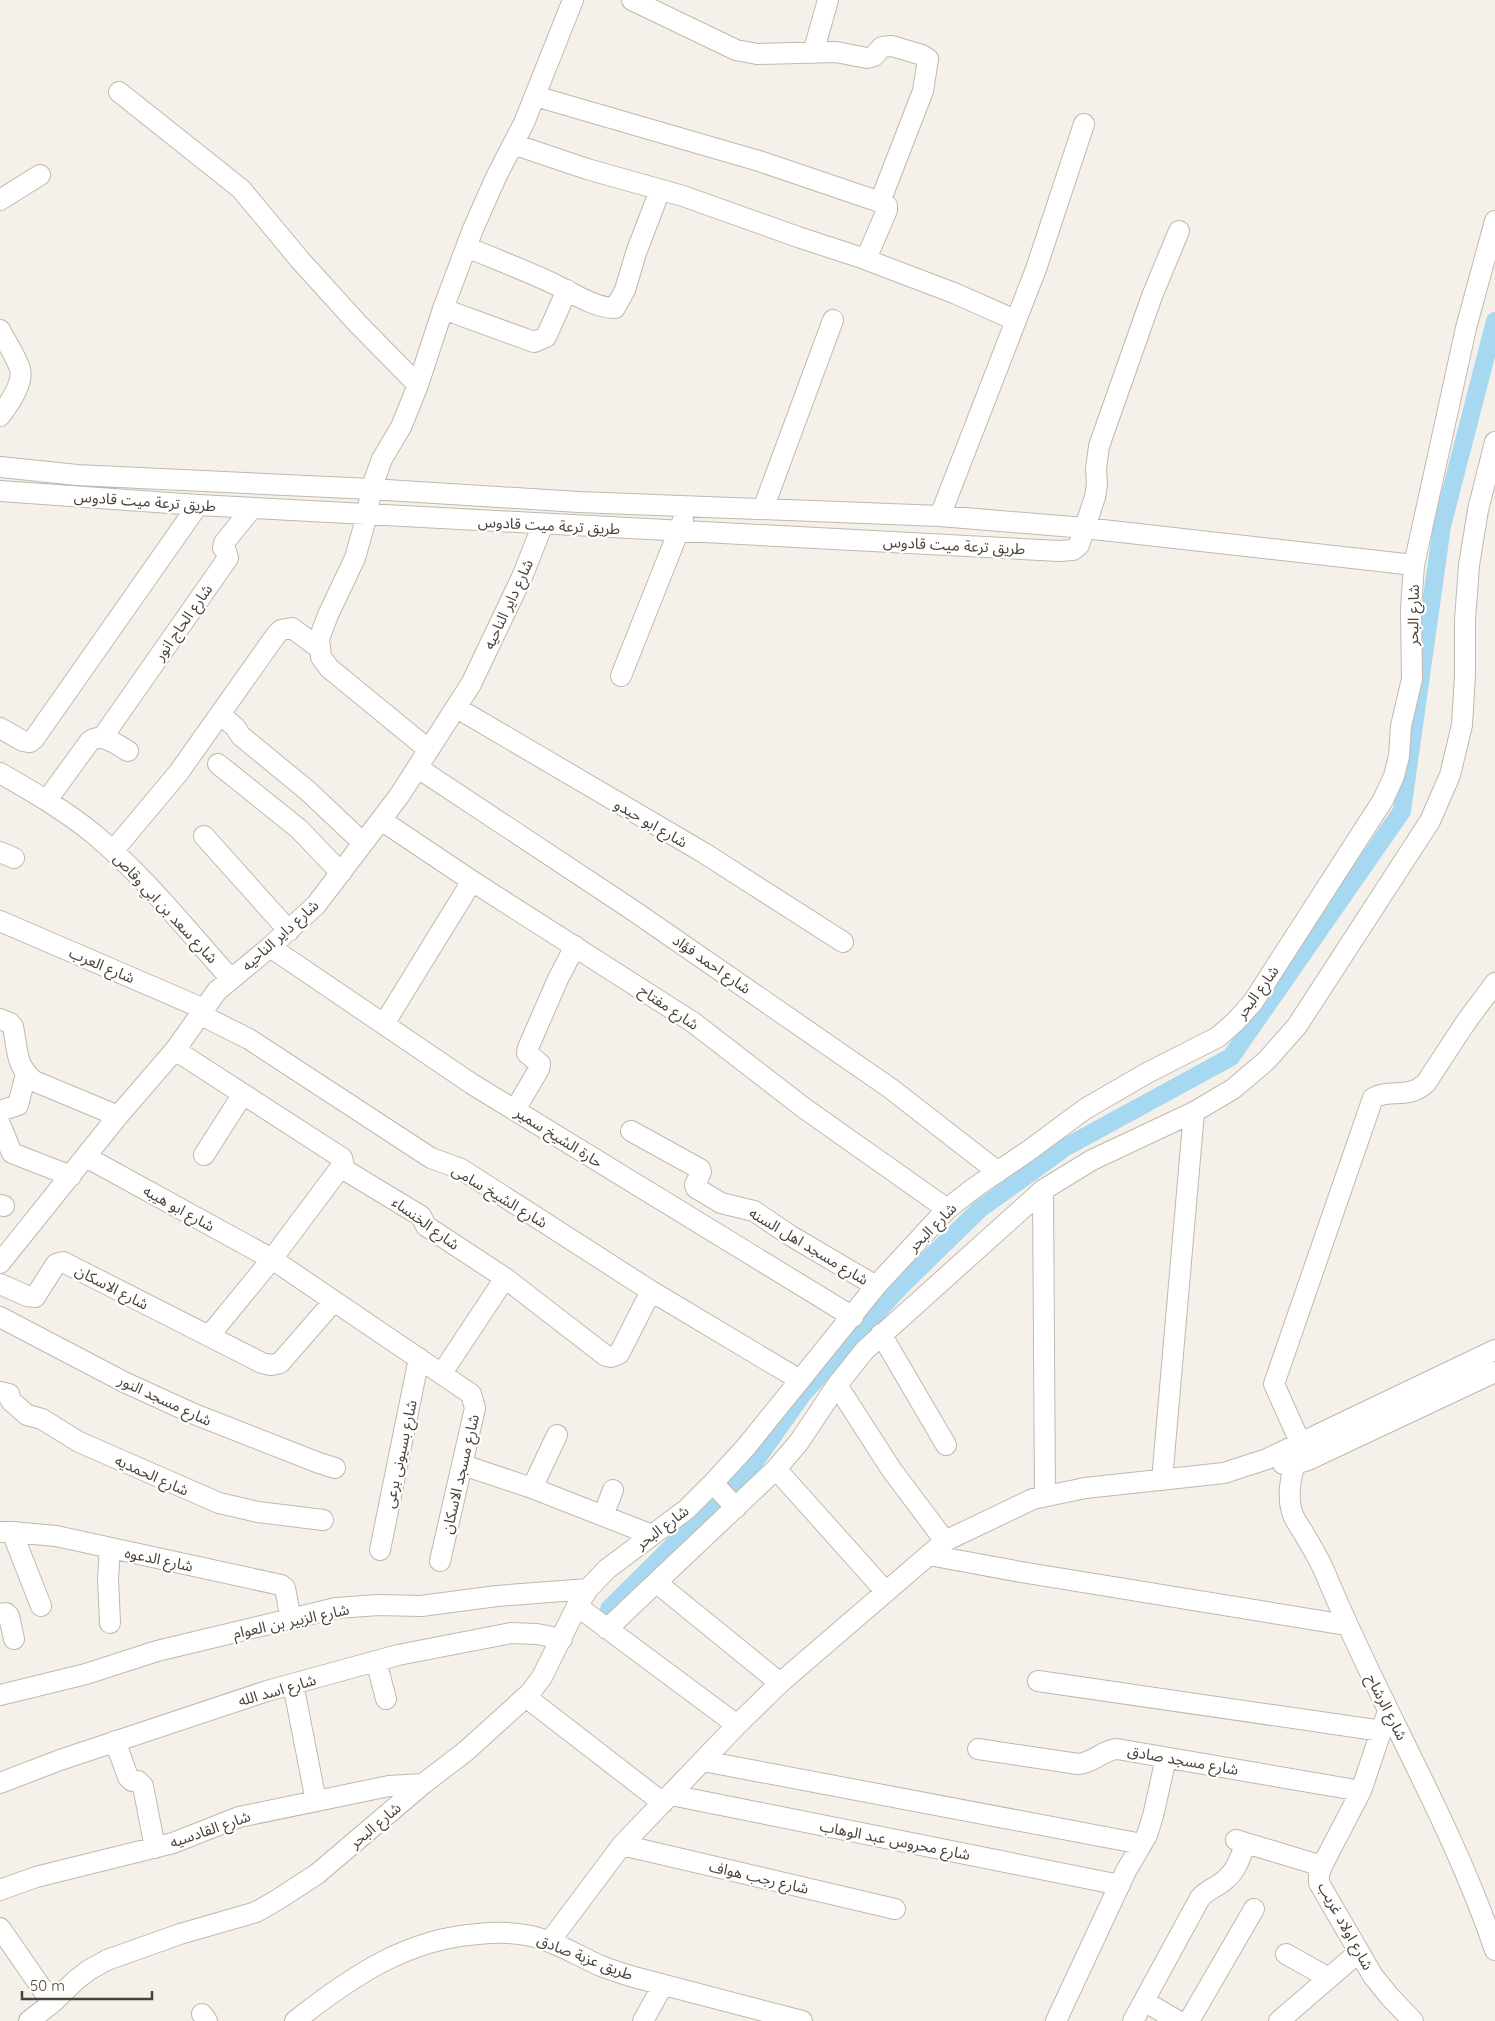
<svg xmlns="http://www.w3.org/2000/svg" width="1495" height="2021" font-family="Quicksand,'Noto Sans Arabic',sans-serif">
  <rect width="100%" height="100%" fill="#f5f1ea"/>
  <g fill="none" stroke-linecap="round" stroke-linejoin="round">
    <!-- canal -->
    <path stroke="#a6d8f2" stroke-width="18" d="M 609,1609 L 749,1470 L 802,1395 L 902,1285 L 980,1209 L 1066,1147 L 1231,1057 L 1402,811 L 1442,526 L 1495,321"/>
    <!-- minor casing -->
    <g stroke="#c1b8ac" stroke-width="22">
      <path id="minor" d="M 632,0 L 736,50 L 757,54 L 836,52 L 867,58 L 874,56 L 882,47 L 892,46 L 922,55 L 928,59 L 923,91 L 880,202 L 887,206 L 887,210 L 866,259
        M 813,53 L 828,0
        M 119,92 L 241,189 L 300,260 L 358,324 L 418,385
        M 535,96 L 759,161 L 880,202
        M 513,144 L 587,169 L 683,196 L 798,237 L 859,257 L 954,293 L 1015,320
        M 0,200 L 40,175
        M 467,247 C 495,259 524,270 552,283 C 571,292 594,308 615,308 L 625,290 L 636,253 L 660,190
        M 443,309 L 534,342 L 546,337 L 567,290
        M 0,330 C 6,342 16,356 20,369 C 24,384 8,405 0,416
        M 0,467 L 77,475 L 371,489 L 579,502 L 940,516 L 1085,528 L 1414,565
        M 0,491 L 198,505 L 1059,551 L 1073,550 L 1079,545 L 1095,497 L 1097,484 L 1096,469 L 1099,446 L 1152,296 L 1179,231
        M 763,509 L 833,320
        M 940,516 L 1036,269 L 1084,124
        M 621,676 L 683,520
        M 457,708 L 704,853 L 843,942
        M 221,715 L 235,727 L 241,736 L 308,791 L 363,843
        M 0,728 L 23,741 L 30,742 L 34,739 L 198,505
        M 102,738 L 228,558 L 226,551 L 223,548 L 224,543 L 252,508
        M 429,750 L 329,668 L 321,657 L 319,639 L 328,615 L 355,558 L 367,515 L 371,489 L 382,459 L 401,427 L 418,385 L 443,309 L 473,229 L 497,175 L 524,123 L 573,0
        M 218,764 L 299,829 L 341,873
        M 418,768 L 634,911 L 890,1088 L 998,1172
        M 0,773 C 33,792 66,811 95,835 C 146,878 187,930 231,979
        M 47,800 L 90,741 C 102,732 117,745 128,751
        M 381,820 L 472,881 L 694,1023 L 804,1108 L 947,1209
        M 204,836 L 289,931
        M 113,851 L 179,772 L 276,635 L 281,630 L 292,628 L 319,648
        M 0,852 L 14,858
        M 0,921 L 204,1009
        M 270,947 L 472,1084 L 853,1317
        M 201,1015 L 249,1039 L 431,1158 L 461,1169 L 651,1291 L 800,1380
        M 0,1019 L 10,1023 L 13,1027 C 18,1050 15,1065 34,1081 L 118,1116
        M 384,1024 L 472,881
        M 175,1050 L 342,1158 L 345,1170 L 421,1216 L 426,1226 L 505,1278 L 606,1356 L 611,1357 L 619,1354 L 651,1291
        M 515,1110 L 539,1069 L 540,1064 L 527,1053 L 528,1048 L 558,979 L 575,946
        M 0,1111 L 18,1105 L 26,1074
        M 0,1124 L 12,1153 L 71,1176
        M 631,1131 L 700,1169 L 701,1172 L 695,1185 L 696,1188 L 721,1203 L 754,1211 L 791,1236 L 876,1286
        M 204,1155 L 243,1094
        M 86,1157 L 272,1259 L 471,1394 L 475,1408 L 440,1561
        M 1043,1190 L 1045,1496
        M 0,1205 L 4,1206
        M 0,1263 L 118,1116 L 175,1050 L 217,991 L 270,947 L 316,905 L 399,796 L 471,684 L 522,577 L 543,524
        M 0,1284 L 27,1296 L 35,1297 L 56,1264 L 63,1262 L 262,1363 L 271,1365 L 280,1363 L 334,1301
        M 0,1317 L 124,1382 L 194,1414 L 319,1463 L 335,1468
        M 881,1334 L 946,1445
        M 209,1336 L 272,1259 L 343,1164
        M 442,1373 L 505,1278
        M 837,1385 L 891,1469 L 945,1541
        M 0,1392 L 9,1394 L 11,1401 L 27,1415 L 42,1419 L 79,1442 L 219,1503 L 258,1512 L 323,1520
        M 1300,1442 L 1274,1384 L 1373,1098 C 1391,1088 1408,1100 1426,1083 L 1466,1022 L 1495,983
        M 1283,1464 L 1295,1464 L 1308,1460 L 1495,1372
        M 1295,1464 C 1290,1480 1287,1496 1292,1512 C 1294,1519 1299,1526 1303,1532 C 1311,1546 1320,1560 1326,1575 C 1378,1702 1451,1820 1495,1950
        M 463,1465 L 532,1488 L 652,1535
        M 776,1469 L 886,1592
        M 1162,1480 L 1194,1112
        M 713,1483 L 736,1508
        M 532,1488 L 557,1435
        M 603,1516 L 613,1490
        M 0,1532 L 12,1532 L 56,1536 L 281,1585 L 285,1588 L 291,1620
        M 12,1532 L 41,1606
        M 380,1550 L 419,1358
        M 929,1555 L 1021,1572 L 1346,1625
        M 657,1583 L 780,1683
        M 577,1606 L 737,1725
        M 0,1614 L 6,1613 L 9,1616 L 14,1639
        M 110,1623 L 108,1579 L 110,1548
        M 607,1629 L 776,1469 L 799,1442 L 837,1385 L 865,1350 L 1043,1190 L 1092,1160 L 1194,1112 L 1233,1089 L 1267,1060 L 1297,1026 L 1430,821 L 1450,775 L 1462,725 L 1465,675 L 1465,620 L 1469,565 L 1478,510 L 1495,442
        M 376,1661 L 386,1699
        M 1038,1681 L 1382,1731
        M 293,1684 L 316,1801
        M 0,1695 L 86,1674 L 157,1651 L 336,1608 L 379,1605 L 421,1606 L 497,1596 L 588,1589
        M 526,1697 L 663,1803
        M 1388,1711 L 1361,1791 L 1322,1866 L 1319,1874 L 1319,1883 L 1373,1976 L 1390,1997 L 1413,2021
        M 115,1741 L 128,1777 L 132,1781 L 138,1781 L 143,1786 L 155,1848
        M 978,1749 L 1078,1764 C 1094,1763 1102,1750 1117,1749 L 1361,1791
        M 703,1761 L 1142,1844
        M 0,1783 L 60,1760 L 267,1691 L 398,1655 L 511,1633 L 537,1634 L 562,1639
        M 671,1795 L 1120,1885
        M 1236,1840 L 1322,1866
        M 622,1845 L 895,1909
        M 0,1890 L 36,1877 L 173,1843 L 239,1817 L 389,1786 L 423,1784
        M 0,1928 L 52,2003
        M 550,1941 L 622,1845 L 737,1725 L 780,1683 L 945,1541 L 1033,1499 L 1085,1488 L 1224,1473 L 1267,1459 L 1495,1350
        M 1286,1954 L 1329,1978
        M 1144,2001 L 1178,2021
        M 202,2014 L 207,2021
        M 29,2021 L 52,2003 L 76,1980 L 89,1970 L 107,1960 L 180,1934 L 256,1912 L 277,1900 L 317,1874 L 423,1784 L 466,1751 L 530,1693 L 542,1677 L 577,1606 L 588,1589 L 607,1569 L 687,1509 L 713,1483 L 746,1447 L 876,1286 L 947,1209 L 974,1188 L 1031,1149 L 1085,1109 L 1147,1073 L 1218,1037 L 1235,1022 L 1253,1002 L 1383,800 L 1394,776 L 1399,756 L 1401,726 L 1412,679 L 1411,609 L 1414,565 L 1466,328 L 1495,221
        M 295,2021 C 351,1977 406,1939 478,1934 C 496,1932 514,1932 531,1936 C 557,1942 578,1956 601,1966 C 611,1970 621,1973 630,1976 L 802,2021
        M 643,2021 L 663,1985
        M 1056,2021 L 1126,1871 L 1147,1835 L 1153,1816 L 1166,1758
        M 1133,2021 L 1200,1898 C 1208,1889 1218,1887 1226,1879 C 1237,1870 1241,1855 1246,1843
        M 1189,2021 L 1254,1909
        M 1279,2021 L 1359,1952"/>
    </g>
    <!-- minor -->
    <use href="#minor" stroke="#fff" stroke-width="20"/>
  </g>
  <g text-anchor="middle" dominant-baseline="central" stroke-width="4.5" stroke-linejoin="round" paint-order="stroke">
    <!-- street labels -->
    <g font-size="15" fill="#494137" stroke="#fff">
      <text transform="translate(145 501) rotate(4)">طريق ترعة ميت قادوس</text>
      <text transform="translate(549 525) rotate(3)">طريق ترعة ميت قادوس</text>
      <text transform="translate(954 545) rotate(3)">طريق ترعة ميت قادوس</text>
      <text transform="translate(508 604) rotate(-65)">شارع داير الناحيه</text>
      <text transform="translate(1413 615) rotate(-89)">شارع البحر</text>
      <text transform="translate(183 622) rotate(-55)">شارع الحاج انور</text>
      <text transform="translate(651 823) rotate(30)">شارع ابو حيدو</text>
      <text transform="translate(166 908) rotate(47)">شارع سعد بن ابي وقاص</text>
      <text transform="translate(280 935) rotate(-42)">شارع داير الناحيه</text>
      <text transform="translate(712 964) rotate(35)">شارع احمد فؤاد</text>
      <text transform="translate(102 965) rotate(23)">شارع العرب</text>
      <text transform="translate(1257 992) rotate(-54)">شارع البحر</text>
      <text transform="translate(669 1007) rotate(34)">شارع مفتاح</text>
      <text transform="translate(559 1137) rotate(32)">حارة الشيخ سمير</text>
      <text transform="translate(500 1196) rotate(31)">شارع الشيخ سامى</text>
      <text transform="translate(179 1208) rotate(29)">شارع ابو هيبه</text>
      <text transform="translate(426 1223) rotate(36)">شارع الخنساء</text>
      <text transform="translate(932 1227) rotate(-45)">شارع البحر</text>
      <text transform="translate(809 1246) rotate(31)">شارع مسجد اهل السنه</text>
      <text transform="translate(112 1287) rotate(27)">شارع الاسكان</text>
      <text transform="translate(165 1400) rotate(25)">شارع مسجد النور</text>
      <text transform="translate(400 1454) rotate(-78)">شارع بسيونى برعى</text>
      <text transform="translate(460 1474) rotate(-77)">شارع مسجد الاسكان</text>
      <text transform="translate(152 1475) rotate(24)">شارع الحمديه</text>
      <text transform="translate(662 1527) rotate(-37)">شارع البحر</text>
      <text transform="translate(159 1559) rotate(12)">شارع الدعوه</text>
      <text transform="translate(291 1621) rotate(-12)">شارع الزبير بن العوام</text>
      <text transform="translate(277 1690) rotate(-16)">شارع اسد الله</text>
      <text transform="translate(1387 1707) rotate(63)">شارع الرشاح</text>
      <text transform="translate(1183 1760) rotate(10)">شارع مسجد صادق</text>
      <text transform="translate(375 1825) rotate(-40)">شارع البحر</text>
      <text transform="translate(210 1829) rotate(-19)">شارع القادسيه</text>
      <text transform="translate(895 1840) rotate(11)">شارع محروس عبد الوهاب</text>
      <text transform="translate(759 1877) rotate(13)">شارع رجب هواف</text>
      <text transform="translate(1346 1926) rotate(61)">شارع اولاد غريب</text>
      <text transform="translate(585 1957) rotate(21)">طريق عزبة صادق</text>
    </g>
  </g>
  <!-- scale -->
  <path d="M22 1991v8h130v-8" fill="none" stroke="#494137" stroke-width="2.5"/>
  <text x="30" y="1991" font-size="15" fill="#494137" stroke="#ffffff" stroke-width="4" paint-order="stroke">50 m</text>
</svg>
